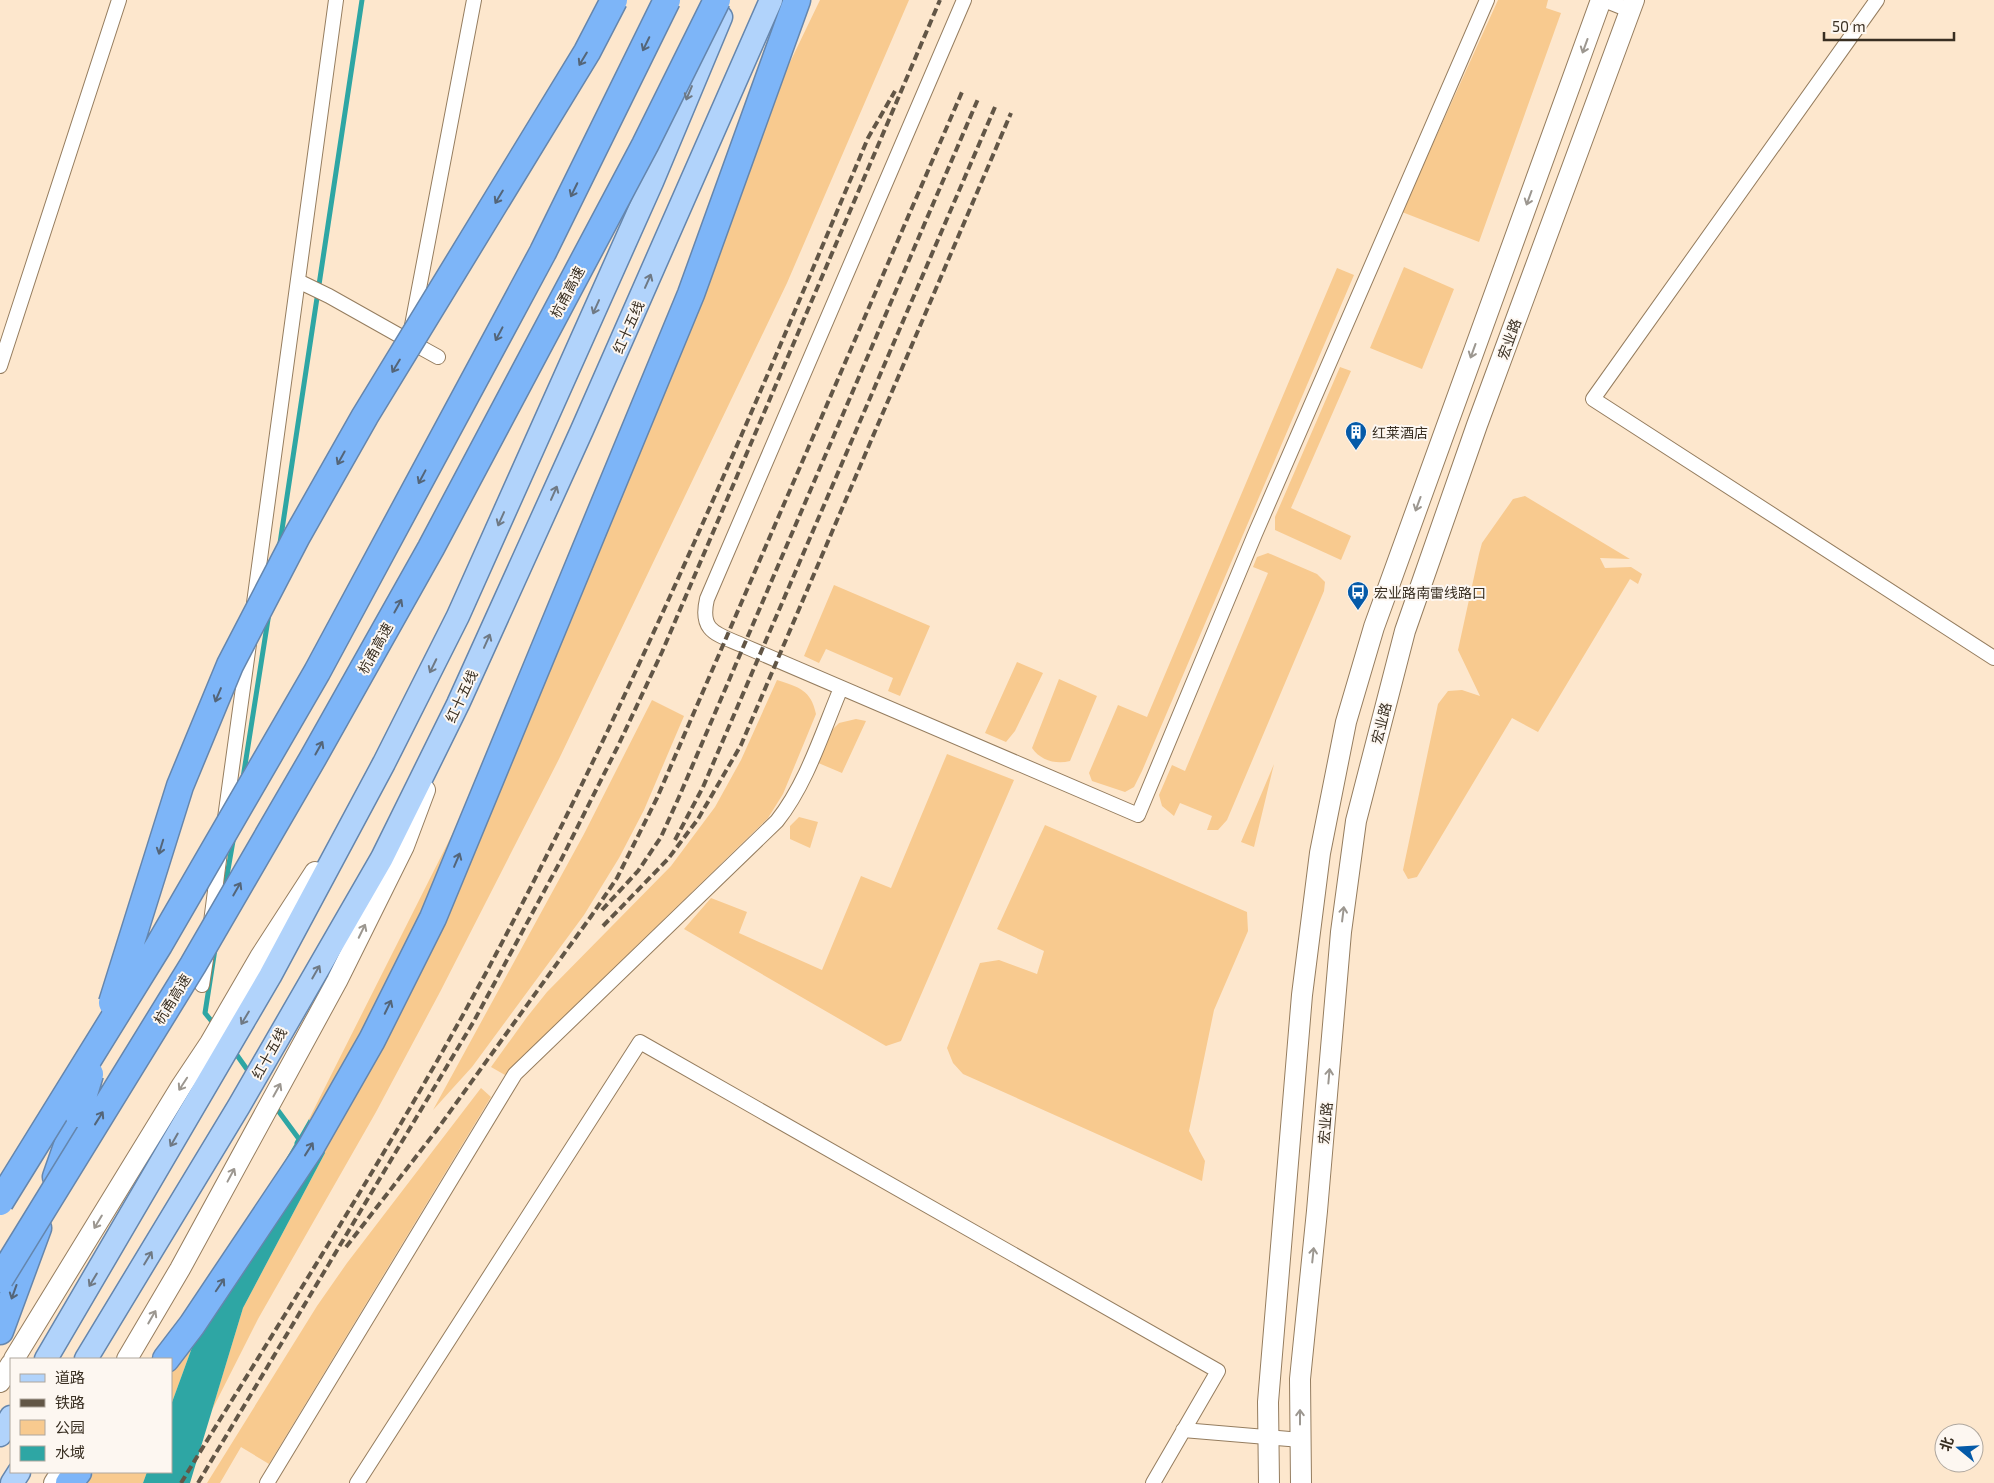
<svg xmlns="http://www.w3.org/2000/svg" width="1994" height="1483" font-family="'Exo 2','Noto Sans SC',sans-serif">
  <rect width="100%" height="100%" fill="#fde7cd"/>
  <!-- green -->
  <path fill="#f8ca8f" d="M 820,0 L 909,0 L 787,283 L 559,759 L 440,992 L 376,1112 L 258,1319 L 212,1410 L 243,1308 L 325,1153 L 309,1119 L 479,781 L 750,145 Z
    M 1498,0 L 1548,0 L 1546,8 L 1561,13 L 1479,242 L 1402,212 Z
    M 1404,267 L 1454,289 L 1422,369 L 1370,348 Z
    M 1337,268 L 1354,275 L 1142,771 L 1134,787 L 1125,792 L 1092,781 L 1089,773 L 1118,705 L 1147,717 Z
    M 1340,367 L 1351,371 L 1291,508 L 1351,536 L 1341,560 L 1275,530 L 1275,517 Z
    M 1525,496 L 1630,559 L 1600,558 L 1605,568 L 1631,567 L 1642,574 L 1638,584 L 1630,579 L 1538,732 L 1512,718 L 1417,877 L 1408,879 L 1403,870 L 1438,704 L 1448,691 L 1462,690 L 1480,696 L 1458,650 L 1479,554 L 1482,543 L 1513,499 Z
    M 1268,553 L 1317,574 L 1325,582 L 1324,591 L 1227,820 L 1218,830 L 1207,830 L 1212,816 L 1180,803 L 1174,816 L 1162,806 L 1159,795 L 1172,765 L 1185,771 L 1268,573 L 1253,567 L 1257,557 Z
    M 834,585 L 930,626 L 900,696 L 888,691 L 893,678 L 826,649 L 819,663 L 804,656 Z
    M 1017,662 L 1043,673 L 1015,731 L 1006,742 L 985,733 Z
    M 1059,679 L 1097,696 L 1070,761 C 1056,765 1040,760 1032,748 Z
    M 777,680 C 799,687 811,690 816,714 L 783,794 L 768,818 L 514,1065 L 505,1075 L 491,1067 L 527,1017 L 547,992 L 671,866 L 715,807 L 741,760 Z
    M 652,700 L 684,716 L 644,810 L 619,858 L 584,915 L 472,1067 L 433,1110 L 584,834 Z
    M 856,719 L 866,721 L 842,773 L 816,762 L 830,732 L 839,723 Z
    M 947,754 L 1014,780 L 901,1041 L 886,1046 L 684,929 L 711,898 L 747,912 L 739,933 L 822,970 L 861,876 L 891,888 Z
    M 1274,764 L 1254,847 L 1241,842 Z
    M 799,817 L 818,822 L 810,848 L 790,839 L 790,826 Z
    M 1045,825 L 1247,912 L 1248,931 L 1214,1010 L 1189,1131 L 1205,1161 L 1202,1181 L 963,1074 L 953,1063 L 947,1048 L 980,963 L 999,960 L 1037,974 L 1044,951 L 997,929 Z
    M 481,1088 L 491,1097 L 269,1464 L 241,1447 L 220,1483 L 207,1483 L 317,1306 L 347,1263 Z
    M 217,1279 L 171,1405 L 171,1359 Z
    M 94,1472 L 147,1472 L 143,1483 L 87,1483 Z"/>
  <!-- water -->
  <path fill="#2ea6a4" d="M 309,1119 L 325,1153 L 243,1308 L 190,1483 L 143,1483 L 147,1472 L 171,1472 L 171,1405 L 217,1279 Z"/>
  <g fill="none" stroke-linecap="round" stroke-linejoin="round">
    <!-- stream -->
    <path stroke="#2ea6a4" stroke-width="5" d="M 280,543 L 362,0
      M 243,778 L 269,613
      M 225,887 L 233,841
      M 214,1024 L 205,1013 L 215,949
      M 234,1051 L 251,1075
      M 274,1105 L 299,1139 L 297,1143"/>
    <!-- street casing -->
    <g stroke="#957d5f" stroke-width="16">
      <path id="street" d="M 964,0 L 707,599 C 699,633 718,634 744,646 L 1138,815 L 1255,534 L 1487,0
        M 1604,0 L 1629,10
        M 1877,0 L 1593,399 L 1994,658
        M 298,281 L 329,296 L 409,341
        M 438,357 L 409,341 L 474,0
        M 0,366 L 119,0
        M 254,603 L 336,0
        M 225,818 L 249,644
        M 211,922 L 220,852
        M 202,985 L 207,953
        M 1183,1430 L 1301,1440
        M 267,1483 L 515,1074 L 777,821 C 807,783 822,733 841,688
        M 357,1483 L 640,1042 L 1218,1371 L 1153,1483"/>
    </g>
    <!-- secondary casing -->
    <g stroke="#957d5f" stroke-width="22">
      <path id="secondary" d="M 14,1359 L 182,1085 L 210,1043 L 260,957 L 315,872
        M 127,1359 L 180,1269 L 337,981 L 404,846 L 425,790
        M 0,1382 L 11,1364
        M 54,1483 L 61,1472
        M 1269,1483 L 1268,1402 L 1302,995 L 1320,853 L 1346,722 L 1374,627 L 1601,0
        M 1301,1483 L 1300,1379 L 1317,1211 L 1341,932 L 1356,821 L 1405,631 L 1477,425 L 1634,0"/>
    </g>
    <!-- primary casing -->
    <g stroke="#6586ad" stroke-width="25">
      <path id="primary" d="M 46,1359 L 270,976 L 384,763 L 458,616 L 652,182 L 721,17
        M 86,1359 L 239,1106 L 382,858 L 458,704 L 582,430 L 771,0
        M 0,1435 L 11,1417
        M 12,1483 L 19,1472"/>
    </g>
    <!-- highway casing -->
    <g stroke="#6586ad" stroke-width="29">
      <path id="highway" d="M 56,1177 L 78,1114
        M 0,1331 L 38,1228
        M 166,1359 L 192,1325 L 311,1147 L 372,1040 L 433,918 L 691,294 L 797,0
        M 69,1483 L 78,1472"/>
    </g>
    <!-- street -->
    <use href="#street" stroke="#fff" stroke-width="14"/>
    <!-- secondary -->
    <use href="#secondary" stroke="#fff" stroke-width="20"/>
    <!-- primary -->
    <use href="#primary" stroke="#b1d3fb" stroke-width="22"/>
    <!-- highway -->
    <use href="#highway" stroke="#7db5f8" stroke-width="26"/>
    <!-- rail -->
    <path stroke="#625646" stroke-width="4" stroke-dasharray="8 4" stroke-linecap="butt" d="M 675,840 L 703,787 L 995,107
      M 602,910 L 638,871 L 661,837 L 679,797 L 978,99
      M 603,926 L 668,859 L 698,819 L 741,745 L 1011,113
      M 346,1247 L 436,1131 L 592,915 L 617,878 L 657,798 L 962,92
      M 181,1483 C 288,1308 400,1135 496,954 C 636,689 752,413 868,138 L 895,91
      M 198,1483 L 474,1021 L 561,860 L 618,746 L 662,652 L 940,0"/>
    <!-- highway-bridge casing -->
    <g stroke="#6586ad" stroke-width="29" stroke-linecap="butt">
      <path id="highway-bridge" d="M 112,1003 L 180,786 L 230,665 L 297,536 L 365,416 L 587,52 L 614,0
        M 78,1114 L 90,1074
        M 0,1202 L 159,945 L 317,672 L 543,252 L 667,0
        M 0,1279 L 193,965 L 313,758 L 431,548 L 645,145 L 717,0"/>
    </g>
    <!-- highway-bridge -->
    <use href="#highway-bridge" stroke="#7db5f8" stroke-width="26"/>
  </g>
  <!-- one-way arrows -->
  <defs><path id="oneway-shaft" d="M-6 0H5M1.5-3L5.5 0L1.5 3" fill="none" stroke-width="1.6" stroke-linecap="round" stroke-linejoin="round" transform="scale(1.25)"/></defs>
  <g stroke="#546578">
    <use href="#oneway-shaft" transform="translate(646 44) rotate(116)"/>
    <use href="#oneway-shaft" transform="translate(583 59) rotate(121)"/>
    <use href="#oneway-shaft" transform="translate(574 190) rotate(116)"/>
    <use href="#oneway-shaft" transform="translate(499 197) rotate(121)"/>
    <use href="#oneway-shaft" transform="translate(499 334) rotate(118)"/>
    <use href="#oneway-shaft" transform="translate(396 366) rotate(121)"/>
    <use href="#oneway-shaft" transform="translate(341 458) rotate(119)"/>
    <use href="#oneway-shaft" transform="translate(422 477) rotate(118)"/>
    <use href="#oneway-shaft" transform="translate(398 606) rotate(-61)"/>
    <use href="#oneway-shaft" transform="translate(218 695) rotate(113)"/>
    <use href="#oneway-shaft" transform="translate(319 748) rotate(-61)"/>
    <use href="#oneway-shaft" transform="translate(161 847) rotate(107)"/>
    <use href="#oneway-shaft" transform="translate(457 860) rotate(-67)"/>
    <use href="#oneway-shaft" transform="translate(237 889) rotate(-60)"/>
    <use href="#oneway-shaft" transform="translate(388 1007) rotate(-64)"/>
    <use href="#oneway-shaft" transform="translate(99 1118) rotate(-58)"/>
    <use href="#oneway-shaft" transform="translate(309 1149) rotate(-58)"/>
    <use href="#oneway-shaft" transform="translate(220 1285) rotate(-56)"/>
    <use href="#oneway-shaft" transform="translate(14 1292) rotate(110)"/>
  </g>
  <g stroke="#9c9790">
    <use href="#oneway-shaft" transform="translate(1585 46) rotate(110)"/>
    <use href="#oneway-shaft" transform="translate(1529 198) rotate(110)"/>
    <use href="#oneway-shaft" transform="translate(1473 351) rotate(110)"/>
    <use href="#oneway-shaft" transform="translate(1418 504) rotate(110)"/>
    <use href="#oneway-shaft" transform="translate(1343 914) rotate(-83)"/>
    <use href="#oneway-shaft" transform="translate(362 931) rotate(-64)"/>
    <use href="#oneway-shaft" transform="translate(1329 1076) rotate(-85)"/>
    <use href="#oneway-shaft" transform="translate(183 1084) rotate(123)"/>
    <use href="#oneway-shaft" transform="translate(277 1090) rotate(-61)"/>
    <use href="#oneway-shaft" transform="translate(231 1175) rotate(-62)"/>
    <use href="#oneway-shaft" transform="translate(98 1222) rotate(121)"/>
    <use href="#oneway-shaft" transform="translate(1313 1255) rotate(-84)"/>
    <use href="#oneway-shaft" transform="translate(152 1317) rotate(-60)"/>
    <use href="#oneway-shaft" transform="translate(1300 1417) rotate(-90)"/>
  </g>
  <g stroke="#6f7984">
    <use href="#oneway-shaft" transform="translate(689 93) rotate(113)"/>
    <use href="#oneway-shaft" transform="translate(648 281) rotate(-66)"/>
    <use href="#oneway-shaft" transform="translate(596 307) rotate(114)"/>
    <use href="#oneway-shaft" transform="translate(554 493) rotate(-66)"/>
    <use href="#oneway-shaft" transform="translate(501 519) rotate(114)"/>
    <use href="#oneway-shaft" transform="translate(487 641) rotate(-66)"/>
    <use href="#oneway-shaft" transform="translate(433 666) rotate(116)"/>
    <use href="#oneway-shaft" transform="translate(316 972) rotate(-60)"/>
    <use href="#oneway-shaft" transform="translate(245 1018) rotate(121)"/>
    <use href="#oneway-shaft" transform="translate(174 1140) rotate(120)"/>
    <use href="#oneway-shaft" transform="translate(148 1258) rotate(-59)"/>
    <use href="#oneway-shaft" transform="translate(93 1280) rotate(121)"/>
  </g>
  <!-- icons -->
  <defs>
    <g id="building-pin" transform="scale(1.125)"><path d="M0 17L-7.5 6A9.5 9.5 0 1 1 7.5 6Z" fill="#055aa8" stroke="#fdf7f1"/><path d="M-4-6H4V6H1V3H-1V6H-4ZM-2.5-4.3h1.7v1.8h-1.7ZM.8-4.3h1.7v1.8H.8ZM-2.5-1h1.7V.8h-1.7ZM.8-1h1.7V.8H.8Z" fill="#fff"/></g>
    <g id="bus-pin" transform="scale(1.125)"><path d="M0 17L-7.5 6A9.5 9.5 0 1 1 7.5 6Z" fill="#055aa8" stroke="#fdf7f1"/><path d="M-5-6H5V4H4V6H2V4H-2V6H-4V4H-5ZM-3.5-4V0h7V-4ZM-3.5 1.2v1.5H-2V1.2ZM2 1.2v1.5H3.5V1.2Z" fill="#fff"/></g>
  </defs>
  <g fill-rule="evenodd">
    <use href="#building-pin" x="1356" y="432"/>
    <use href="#bus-pin" x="1358" y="592"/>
  </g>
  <g text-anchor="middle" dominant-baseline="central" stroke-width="4" stroke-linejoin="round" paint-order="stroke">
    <!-- street labels -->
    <g font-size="14" fill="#392f22" stroke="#fdf7f1">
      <text transform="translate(567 292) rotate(-62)">杭甬高速</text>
      <text transform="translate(628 327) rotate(-66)">红十五线</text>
      <text transform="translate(1509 339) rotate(-70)">宏业路</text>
      <text transform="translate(375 648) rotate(-61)">杭甬高速</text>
      <text transform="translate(461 696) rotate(-65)">红十五线</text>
      <text transform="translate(1381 723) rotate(-76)">宏业路</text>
      <text transform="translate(172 999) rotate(-58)">杭甬高速</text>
      <text transform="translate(269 1053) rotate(-61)">红十五线</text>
      <text transform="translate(1325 1123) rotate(-85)">宏业路</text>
    </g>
    <!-- poi labels -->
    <g font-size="14" fill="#392f22" stroke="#fdf7f1" text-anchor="start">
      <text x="1372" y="432">红莱酒店</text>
      <text x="1374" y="592">宏业路南雷线路口</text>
    </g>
  </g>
  <!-- legend -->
  <rect x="10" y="1358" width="162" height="115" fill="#fdf7f1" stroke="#afa79e"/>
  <rect x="20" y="1374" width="25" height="8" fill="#b1d3fb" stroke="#afa79e"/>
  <text x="55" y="1383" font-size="15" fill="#392f22">道路</text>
  <rect x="20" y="1399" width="25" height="8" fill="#625646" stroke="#afa79e"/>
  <text x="55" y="1408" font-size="15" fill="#392f22">铁路</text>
  <rect x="20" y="1420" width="25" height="15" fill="#f8ca8f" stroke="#afa79e"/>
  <text x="55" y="1433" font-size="15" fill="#392f22">公园</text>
  <rect x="20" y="1446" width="25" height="15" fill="#2ea6a4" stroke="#afa79e"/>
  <text x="55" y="1458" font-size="15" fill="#392f22">水域</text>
  <!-- north arrow -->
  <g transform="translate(1959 1448) rotate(288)"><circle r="24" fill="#fdf7f1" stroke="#afa79e"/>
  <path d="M0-4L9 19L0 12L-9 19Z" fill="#055aa8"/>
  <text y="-8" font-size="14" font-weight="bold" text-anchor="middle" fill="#392f22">北</text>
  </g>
  <!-- scale -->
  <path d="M1824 32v8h130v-8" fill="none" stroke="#392f22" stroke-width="2.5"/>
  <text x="1832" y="32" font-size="15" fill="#392f22" stroke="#fdf7f1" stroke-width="4" paint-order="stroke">50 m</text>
</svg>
